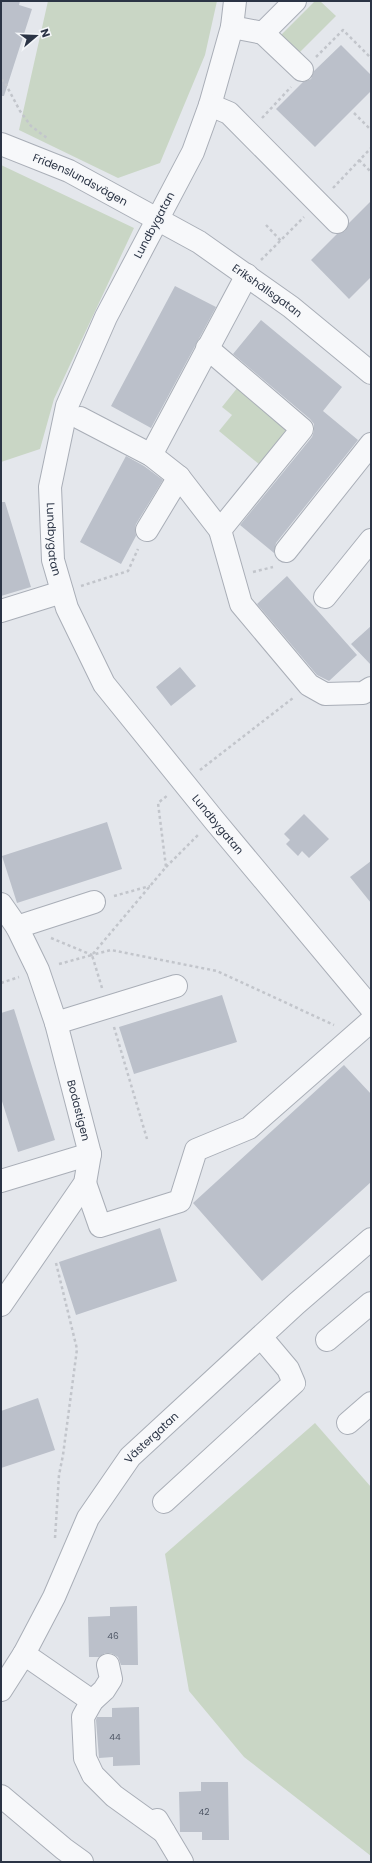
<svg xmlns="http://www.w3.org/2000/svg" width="372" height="1863" font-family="Poppins,sans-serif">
  <rect width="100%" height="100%" fill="#e4e7ec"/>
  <!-- green -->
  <path fill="#c9d6c5" d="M 48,1 L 217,1 L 205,55 L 160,163 L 118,178 L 19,130 Z
    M 315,1 L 320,1 L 336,16 L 299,53 L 281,35 Z
    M 1,165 L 134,228 L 54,399 L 40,449 L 1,462 Z
    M 242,382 L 290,428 L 260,465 L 219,431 L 232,415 L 222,407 Z
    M 315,1423 L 371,1487 L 371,1856 L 244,1757 L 189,1691 L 165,1554 Z"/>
  <!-- building -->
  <path fill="#bbc0ca" d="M 1,1 L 20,1 L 19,5 L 32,9 L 4,96 L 1,96 Z
    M 341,45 L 371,75 L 371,91 L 315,147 L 276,109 L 303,82 L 311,79 L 314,71 Z
    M 371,201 L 371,277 L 349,299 L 311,260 L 337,234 L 345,231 L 349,223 Z
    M 175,286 L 216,307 L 151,428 L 111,406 Z
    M 261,320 L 342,387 L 323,411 L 358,440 L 276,543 L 274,553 L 240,525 L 312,437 L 314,431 L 314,424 L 310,419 L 233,354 Z
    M 126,456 L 144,466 L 163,480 L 136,524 L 135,529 L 136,536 L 121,564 L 80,542 Z
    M 1,502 L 5,502 L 31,587 L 1,596 Z
    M 287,576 L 357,655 L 329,681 L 317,675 L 257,604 Z
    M 371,626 L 371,665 L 351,644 Z
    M 180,667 L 196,686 L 171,706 L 156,687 Z
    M 304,814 L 329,839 L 309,858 L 302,851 L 298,856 L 286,844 L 290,840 L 284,834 Z
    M 107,822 L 122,869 L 17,903 L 2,856 Z
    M 371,861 L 371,903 L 350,877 Z
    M 222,995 L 237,1042 L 134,1074 L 119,1027 Z
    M 14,1009 L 55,1140 L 18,1152 L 1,1098 L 1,1013 Z
    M 344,1065 L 371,1094 L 371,1182 L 262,1281 L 193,1203 Z
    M 160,1228 L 177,1281 L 76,1315 L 59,1262 Z
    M 38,1398 L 55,1450 L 1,1468 L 1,1411 Z
    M 137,1606 L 138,1665 L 121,1665 L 118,1657 L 111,1653 L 105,1653 L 99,1657 L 89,1657 L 88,1617 L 110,1616 L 110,1607 Z
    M 139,1707 L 140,1765 L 113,1766 L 113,1757 L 99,1758 L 96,1720 L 97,1717 L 112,1717 L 112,1708 Z
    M 201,1782 L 228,1782 L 229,1840 L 202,1840 L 202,1832 L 180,1832 L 179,1792 L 201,1791 Z"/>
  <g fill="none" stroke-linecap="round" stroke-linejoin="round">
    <!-- minor casing -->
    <g stroke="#a9aeb7" stroke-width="24">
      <g id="minor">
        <path id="s1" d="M 235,1 L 232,27 L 210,105 L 193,152 L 106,317 L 67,406 L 50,487 L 53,560 L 67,608 L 104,684 L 214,820 L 371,1008"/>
        <path d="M 232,27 L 263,33 L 295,1"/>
        <path d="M 263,33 L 302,70"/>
        <path d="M 210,105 L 229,113 L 337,222"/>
        <path id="s2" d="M 1,144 L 69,171 L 199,242 L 291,307 L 371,373"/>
        <path d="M 207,348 L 302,429 L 220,530"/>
        <path d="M 80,418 L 151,455 L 179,477 L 220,530 L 241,604 L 309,685 L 325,694 L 363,693 L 371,688"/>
        <path d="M 151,455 L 247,275"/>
        <path d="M 147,530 L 179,477"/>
        <path d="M 286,551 L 371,444"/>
        <path d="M 325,597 L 371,540"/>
        <path d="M 1,611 L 62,592"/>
        <path id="s3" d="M 1,904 L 17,927 L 38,970 L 56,1023 L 90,1154 L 85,1183 L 1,1305"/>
        <path d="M 17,927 L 94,902"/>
        <path d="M 56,1023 L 176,986"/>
        <path d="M 1,1181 L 90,1154"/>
        <path d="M 85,1183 L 100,1226 L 180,1201 L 196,1150 L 249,1128 L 371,1021"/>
        <path d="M 327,1340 L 371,1303"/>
        <path d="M 348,1423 L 371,1403"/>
        <path d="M 164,1502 L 294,1383 L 288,1369 L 261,1337"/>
        <path d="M 24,1654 L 92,1701"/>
        <path d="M 108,1665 L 111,1679 L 104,1690 L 92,1701 L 83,1717 L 85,1758 L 93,1775 L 114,1796 L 164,1832"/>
        <path id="s4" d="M 1,1690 L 24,1654 L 54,1597 L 88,1518 L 130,1457 L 296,1304 L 371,1239"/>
        <path d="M 1,1796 L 64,1849 L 82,1862"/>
        <path d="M 157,1820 L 182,1862"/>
      </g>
    </g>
    <!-- path -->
    <path stroke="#c2c5cb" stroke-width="2.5" stroke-dasharray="3 3" stroke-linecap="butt" d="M 316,57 L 343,30 L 371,58
      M 1,80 L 4,81 L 20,111 L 31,126 L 47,138
      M 354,113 L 371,130
      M 262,118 L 291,87
      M 359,160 L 371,172
      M 333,188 L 371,148
      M 266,225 L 281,241
      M 261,260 L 304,217
      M 253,572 L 273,567
      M 81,586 L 128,571 L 138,549
      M 200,770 L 293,698
      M 166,867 L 199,834
      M 114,896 L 150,886
      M 51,938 L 92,955 L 111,950 L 217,971 L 334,1025
      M 59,964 L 92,955
      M 1,983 L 19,977
      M 102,988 L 92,955 L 166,867 L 158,803 L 168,795
      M 114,1027 L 147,1139
      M 55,1538 L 59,1475 L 63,1455 L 77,1349 L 56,1263"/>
    <!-- minor -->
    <use href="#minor" stroke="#f7f8fa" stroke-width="22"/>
  </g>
  <g text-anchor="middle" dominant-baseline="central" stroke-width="3" stroke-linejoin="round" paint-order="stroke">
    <!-- number labels -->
    <g font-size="9" fill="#4f5766">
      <text x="113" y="1636">46</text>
      <text x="115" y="1737">44</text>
      <text x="204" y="1812">42</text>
    </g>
    <!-- street labels -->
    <g font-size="11" fill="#2b3445" stroke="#f4f6f9">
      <text stroke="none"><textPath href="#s2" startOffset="87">Fridenslundsvägen</textPath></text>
      <text transform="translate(154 225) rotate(-62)">Lundbygatan</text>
      <text stroke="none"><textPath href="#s2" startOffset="305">Erikshällsgatan</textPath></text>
      <text stroke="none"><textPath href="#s1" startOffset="576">Lundbygatan</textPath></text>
      <text stroke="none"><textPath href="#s1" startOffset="912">Lundbygatan</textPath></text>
      <text stroke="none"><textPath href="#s3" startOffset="222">Bodastigen</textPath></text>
      <text stroke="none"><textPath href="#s4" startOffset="296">Västergatan</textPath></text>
    </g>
  </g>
  <!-- border -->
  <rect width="372" height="1863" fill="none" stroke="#2b3445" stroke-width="4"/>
  <!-- north arrow -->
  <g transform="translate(36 36) rotate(71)" stroke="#f4f6f9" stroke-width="3" paint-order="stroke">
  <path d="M0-3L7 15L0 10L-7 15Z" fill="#2b3445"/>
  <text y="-6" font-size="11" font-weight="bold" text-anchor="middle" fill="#2b3445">N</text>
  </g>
</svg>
